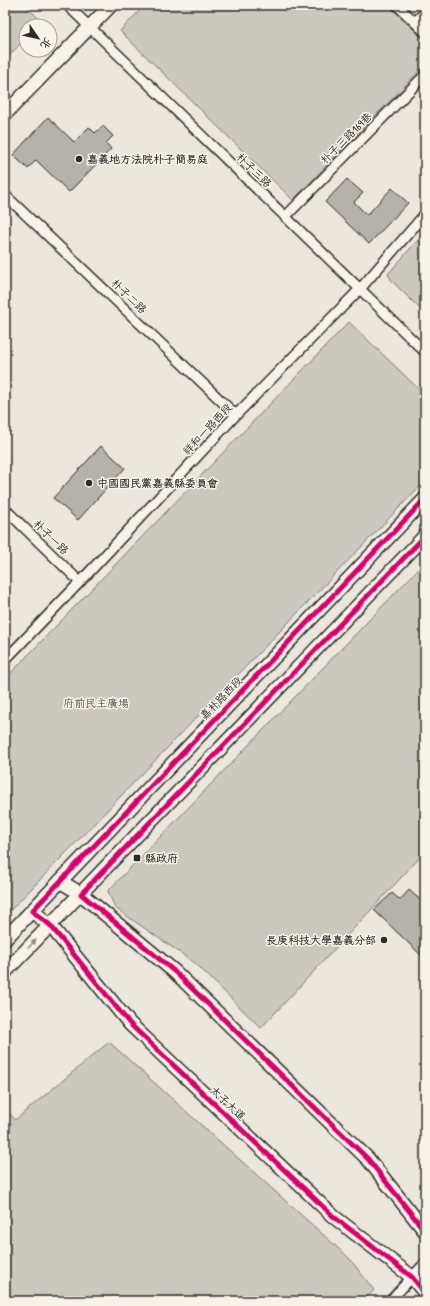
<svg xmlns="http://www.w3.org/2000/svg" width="430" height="1306" font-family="'Patrick Hand','LXGW WenKai TC',sans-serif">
  <rect width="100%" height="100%" fill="#ebe7dd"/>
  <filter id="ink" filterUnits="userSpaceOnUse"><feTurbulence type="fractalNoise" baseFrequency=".025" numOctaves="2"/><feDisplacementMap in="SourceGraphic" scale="8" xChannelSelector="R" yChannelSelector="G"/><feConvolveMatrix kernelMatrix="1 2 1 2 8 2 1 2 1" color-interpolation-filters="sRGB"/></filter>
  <g filter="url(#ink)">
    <!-- green -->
    <path fill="#cbc8bf" stroke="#7b7a75" d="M 5,5 L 25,5 L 42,22 L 38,26 L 26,26 L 26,38 L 6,59 Z
      M 145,5 L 388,5 L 425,41 L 425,65 L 293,200 L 120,31 Z
      M 425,232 L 425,314 L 392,281 L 388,274 Z
      M 349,322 L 425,395 L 425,481 L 5,916 L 5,679 Z
      M 425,562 L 425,852 L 261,1028 L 195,963 L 115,908 L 108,891 Z
      M 109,1042 L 349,1258 L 374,1290 L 364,1301 L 5,1301 L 5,1107 L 15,1120 Z"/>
    <!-- building -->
    <path fill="#b5b2ab" stroke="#2b2b2b" d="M 48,117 L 74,142 L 89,127 L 95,133 L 103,126 L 113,136 L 106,143 L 111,149 L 69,192 L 36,160 L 28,169 L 13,155 Z
      M 347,179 L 363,193 L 354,202 L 367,215 L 392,188 L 408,203 L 369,244 L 325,202 Z
      M 101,446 L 125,468 L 78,520 L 53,498 Z
      M 409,890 L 425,904 L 425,959 L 374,910 L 392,893 L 400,900 Z"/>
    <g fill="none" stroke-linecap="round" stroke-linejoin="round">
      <!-- street casing -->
      <g stroke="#2b2b2b" stroke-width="12">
        <path id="street" d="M 67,5 L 425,352
          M 397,5 L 425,32
          M 415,22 L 425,12
          M 5,195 L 236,415
          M 285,217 L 425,75
          M 5,509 L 80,582
          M 5,660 L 80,582 L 236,415 L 360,289 L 425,214
          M 390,1301 L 425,1263"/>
      </g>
      <!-- secondary casing -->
      <g stroke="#2b2b2b" stroke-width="16">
        <path id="secondary" d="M 5,114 L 111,5
          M 60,881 L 81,894 L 175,972 L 368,1159 L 425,1231
          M 32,911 L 50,925 L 130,1024 L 334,1217 L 412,1277 L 425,1293
          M 5,939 L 425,499
          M 5,972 L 425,536"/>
      </g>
      <!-- street -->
      <use href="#street" stroke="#f7f3e8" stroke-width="9"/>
      <!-- secondary -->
      <use href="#secondary" stroke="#f7f3e8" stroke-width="13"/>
      <!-- cycleway casing -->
      <g stroke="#f7f3e8" stroke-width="8">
        <path id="cycleway" d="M 425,499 L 32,911 L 50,925 L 130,1024 L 334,1217 L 412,1277 L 425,1293
          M 425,536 L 81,894 L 175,972 L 368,1159 L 425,1231"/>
      </g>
      <!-- cycleway -->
      <use href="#cycleway" stroke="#d6006c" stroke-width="5"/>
    </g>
    <!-- one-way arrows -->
    <defs><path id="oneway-solid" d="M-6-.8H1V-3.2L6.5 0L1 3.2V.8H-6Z"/></defs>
    <use fill="#918f8a" href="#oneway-solid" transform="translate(32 944) rotate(-46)"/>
  </g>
  <!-- markers -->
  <g fill="#2b2b2b" stroke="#f7f3e8" stroke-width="1.5">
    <circle cx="79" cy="159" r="4"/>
    <circle cx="89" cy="483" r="4"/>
    <rect x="133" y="854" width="8" height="8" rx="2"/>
    <circle cx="384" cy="940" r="4"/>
  </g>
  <g text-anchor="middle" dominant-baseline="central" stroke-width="3" stroke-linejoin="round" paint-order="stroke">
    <!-- street labels -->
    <g font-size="11" fill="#2b2b2b" stroke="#f7f3e8">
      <text transform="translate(346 138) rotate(-45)">朴子三路169巷</text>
      <text transform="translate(254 170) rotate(44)">朴子三路</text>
      <text transform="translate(129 296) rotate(44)">朴子二路</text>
      <text transform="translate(207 429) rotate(-47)">祥和一路西段</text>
      <text transform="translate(51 537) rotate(44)">朴子一路</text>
      <text transform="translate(221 698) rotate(-46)">嘉朴路西段</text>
      <text transform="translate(228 1103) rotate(43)">太子大道</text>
    </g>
    <!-- poi labels -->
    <g font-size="11" font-weight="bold" fill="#2b2b2b" stroke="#f7f3e8" text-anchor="start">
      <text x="87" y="159">嘉義地方法院朴子簡易庭</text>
      <text x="97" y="483">中國國民黨嘉義縣委員會</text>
      <text x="145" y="858">縣政府</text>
      <text x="376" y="940" text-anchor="end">長庚科技大學嘉義分部</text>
    </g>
    <!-- park labels -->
    <g font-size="11" fill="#535250" stroke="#f7f3e8">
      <text x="96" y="703">府前民主廣場</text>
    </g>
  </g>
  <!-- margin -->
  <rect width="430" height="1306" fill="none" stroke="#f7f3e8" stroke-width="20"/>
  <rect x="10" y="10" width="410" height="1286" fill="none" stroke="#2b2b2b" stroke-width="1.5" filter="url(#ink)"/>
  <!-- north arrow -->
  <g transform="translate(38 38) rotate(124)"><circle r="19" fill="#f7f3e8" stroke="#a5a39c"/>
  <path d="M0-3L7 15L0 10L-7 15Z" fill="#2b2b2b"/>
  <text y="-6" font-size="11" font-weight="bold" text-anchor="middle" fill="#2b2b2b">北</text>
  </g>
</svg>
